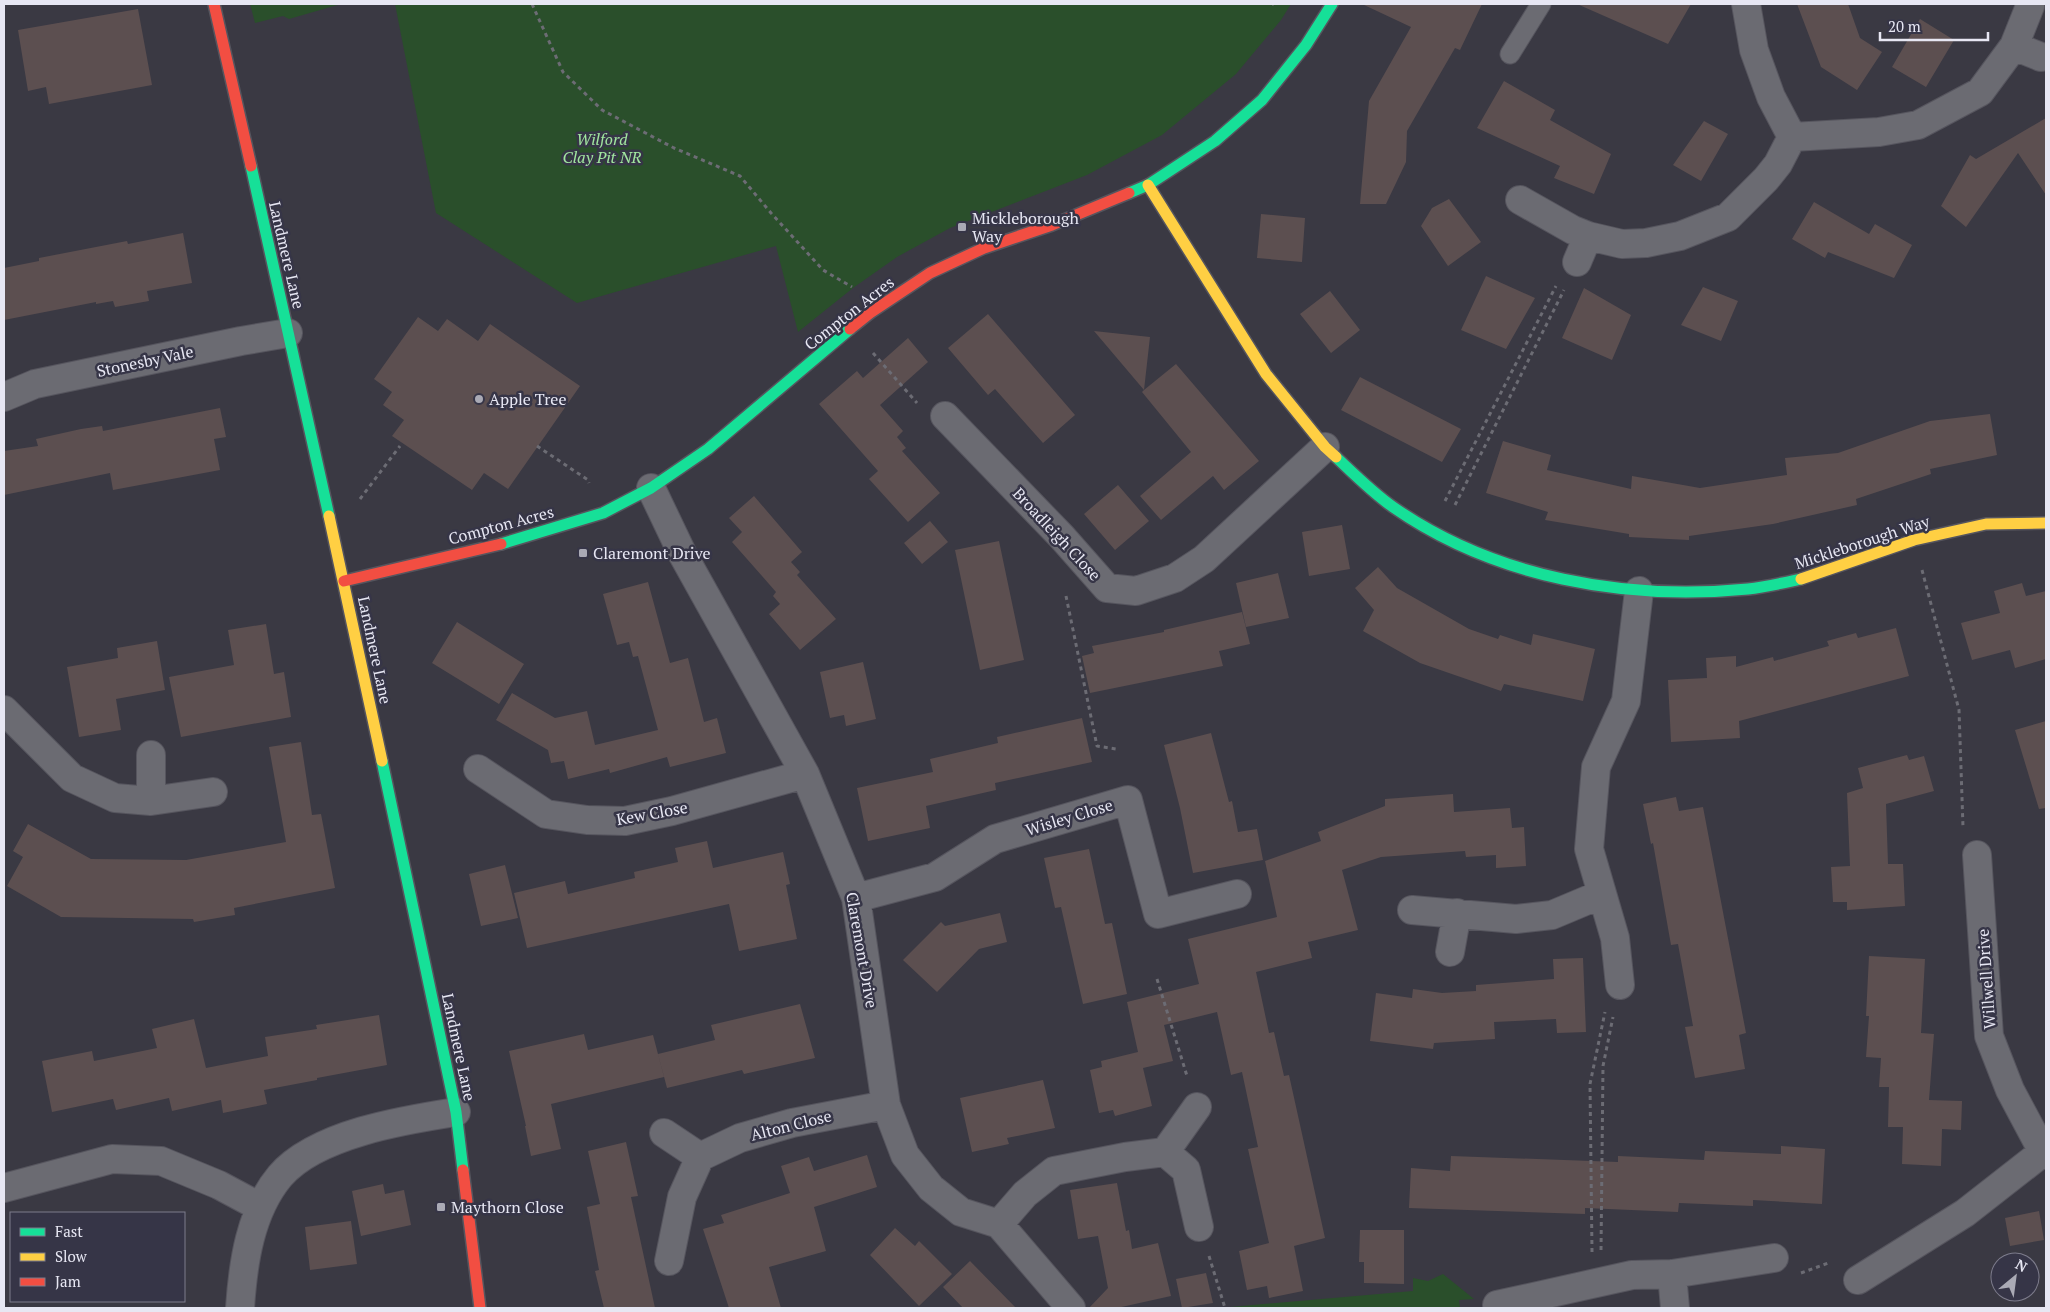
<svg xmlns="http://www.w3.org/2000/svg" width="2050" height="1312" font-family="'PT Serif',serif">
  <rect width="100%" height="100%" fill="#3a3943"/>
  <!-- green -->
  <path fill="#2a4f2b" d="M 250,4 L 341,4 L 289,19 L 283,16 L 255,23 Z
    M 395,4 L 1291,4 L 1281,20 L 1236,74 L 1162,135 L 1087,175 L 950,228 L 897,257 L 853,288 L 798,332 L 776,246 L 577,303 L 436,213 Z
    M 1443,1274 L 1474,1299 L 1459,1300 L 1460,1308 L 1219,1308 L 1413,1291 L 1413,1278 L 1428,1281 Z"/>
  <!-- building -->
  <path fill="#5c4f50" d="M 1362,4 L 1482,4 L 1460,50 L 1455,48 L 1407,131 L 1406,162 L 1386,204 L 1360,204 L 1369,101 L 1411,27 Z
    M 1577,4 L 1691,4 L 1668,44 Z
    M 1797,4 L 1848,4 L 1860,38 L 1882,52 L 1857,90 L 1821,67 Z
    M 138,9 L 152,85 L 49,104 L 46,87 L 28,91 L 18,30 Z
    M 1920,19 L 1954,40 L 1926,87 L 1892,67 Z
    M 1504,81 L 1555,110 L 1550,120 L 1611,154 L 1594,194 L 1554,178 L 1560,166 L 1477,128 Z
    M 2046,118 L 2046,195 L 2018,153 L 1966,227 L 1941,206 L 1970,155 L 1976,159 Z
    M 1704,121 L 1728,134 L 1701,181 L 1673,165 Z
    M 1449,199 L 1481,242 L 1448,266 L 1421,226 L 1432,208 Z
    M 1814,202 L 1869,234 L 1875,224 L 1912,245 L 1894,278 L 1828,252 L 1825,258 L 1792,239 Z
    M 1261,214 L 1305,218 L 1302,262 L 1257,258 Z
    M 183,233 L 192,283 L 147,291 L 149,301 L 115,307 L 113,301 L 96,304 L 96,302 L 4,320 L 4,268 L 39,261 L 39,258 L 127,241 L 128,244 Z
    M 1486,276 L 1535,298 L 1506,349 L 1461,330 Z
    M 1703,287 L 1738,301 L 1721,341 L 1681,325 Z
    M 1584,288 L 1631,315 L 1612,360 L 1562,338 Z
    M 1330,291 L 1360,330 L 1331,353 L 1300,314 Z
    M 988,314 L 1075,415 L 1043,443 L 995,389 L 988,395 L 948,348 Z
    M 418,317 L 438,331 L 447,319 L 478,341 L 490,324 L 580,386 L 508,489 L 484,473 L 472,490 L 392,436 L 404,420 L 383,405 L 392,392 L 374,379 Z
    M 1094,331 L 1150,337 L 1144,390 L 1176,364 L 1259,461 L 1224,490 L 1213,476 L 1161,520 L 1140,496 L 1191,452 L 1142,392 L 1144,390 Z
    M 908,338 L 928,362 L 880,405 L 903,431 L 897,437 L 906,448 L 902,451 L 940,493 L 908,522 L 869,479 L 878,471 L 819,404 L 857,371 L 863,378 Z
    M 1360,377 L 1461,429 L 1442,462 L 1341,410 Z
    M 220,408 L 226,437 L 214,439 L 220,470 L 113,490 L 110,473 L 4,495 L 4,451 L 38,446 L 36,439 L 81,429 L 102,426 L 103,431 Z
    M 1990,414 L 1997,455 L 1930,469 L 1931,474 L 1856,499 L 1857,505 L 1773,524 L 1689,536 L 1689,540 L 1629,537 L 1629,534 L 1545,520 L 1548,512 L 1486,493 L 1503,441 L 1551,455 L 1547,470 L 1631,489 L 1632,476 L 1700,488 L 1787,475 L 1785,458 L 1838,453 L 1930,421 Z
    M 1118,485 L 1149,521 L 1115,550 L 1084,514 Z
    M 754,496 L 802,552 L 791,562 L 800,572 L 797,575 L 836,619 L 800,650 L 769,614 L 780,604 L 773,596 L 776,592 L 732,542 L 742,532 L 729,518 Z
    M 930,521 L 948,542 L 922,564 L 904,543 Z
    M 1342,525 L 1350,569 L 1309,576 L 1302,532 Z
    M 999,541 L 1024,660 L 980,670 L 955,550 Z
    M 1378,567 L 1397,588 L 1469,629 L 1498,639 L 1500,635 L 1531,645 L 1533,634 L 1595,649 L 1583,701 L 1504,684 L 1501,691 L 1420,663 L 1363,631 L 1374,610 L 1355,588 Z
    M 1278,573 L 1289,618 L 1246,627 L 1236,583 Z
    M 648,582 L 670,663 L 688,658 L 704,722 L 717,718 L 726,753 L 670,767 L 667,757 L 610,773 L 609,769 L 568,779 L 564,761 L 551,763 L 548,750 L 496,720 L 512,693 L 555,718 L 587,711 L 595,745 L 658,730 L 638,656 L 633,657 L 629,642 L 617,645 L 603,594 Z
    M 2022,583 L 2026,596 L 2046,591 L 2046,659 L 2015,668 L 2010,650 L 1972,660 L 1961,623 L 2000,613 L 1994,591 Z
    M 1242,612 L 1250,644 L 1219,651 L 1223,666 L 1090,693 L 1082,656 L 1094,653 L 1092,646 L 1164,632 L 1164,630 Z
    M 457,622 L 524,664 L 499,704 L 432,663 Z
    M 266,624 L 274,674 L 284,672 L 291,717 L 181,737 L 169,677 L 234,665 L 228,630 Z
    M 1896,628 L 1909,676 L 1739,721 L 1740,738 L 1671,742 L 1668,680 L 1707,678 L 1706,658 L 1736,656 L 1736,667 L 1773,657 L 1774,661 L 1829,646 L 1827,641 L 1856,633 L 1858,638 Z
    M 157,641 L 165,690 L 116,699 L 121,730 L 79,737 L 67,667 L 118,658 L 117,648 Z
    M 863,662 L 876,719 L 846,726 L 844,715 L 830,718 L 820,672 Z
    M 1082,718 L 1092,762 L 995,783 L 996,790 L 926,806 L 930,828 L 868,841 L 857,788 L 933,772 L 930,759 L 998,743 L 997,737 Z
    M 2046,721 L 2046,808 L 2039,809 L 2015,730 Z
    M 1211,733 L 1229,802 L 1232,801 L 1238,832 L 1257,829 L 1263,860 L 1193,873 L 1180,808 L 1164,745 Z
    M 301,742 L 312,815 L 321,814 L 335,888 L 234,908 L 235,915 L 194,922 L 193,919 L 61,917 L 7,886 L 23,857 L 13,851 L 28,824 L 91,859 L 186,860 L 286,842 L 269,747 Z
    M 1907,755 L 1909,760 L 1924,756 L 1934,791 L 1886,804 L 1888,864 L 1903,864 L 1905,906 L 1847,910 L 1847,902 L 1833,902 L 1831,867 L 1850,866 L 1847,793 L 1863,788 L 1858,768 Z
    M 1453,794 L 1454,812 L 1510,808 L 1512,828 L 1524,827 L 1526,866 L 1496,868 L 1496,855 L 1466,857 L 1465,851 L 1381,857 L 1342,870 L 1358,930 L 1308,942 L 1312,958 L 1256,972 L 1269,1033 L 1274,1032 L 1284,1076 L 1289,1075 L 1325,1238 L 1294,1246 L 1303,1291 L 1269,1298 L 1267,1286 L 1247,1290 L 1239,1251 L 1269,1243 L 1248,1149 L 1258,1147 L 1242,1072 L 1231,1075 L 1217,1012 L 1164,1025 L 1173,1061 L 1143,1068 L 1152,1106 L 1115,1116 L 1113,1110 L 1099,1113 L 1090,1070 L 1102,1067 L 1101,1061 L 1138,1052 L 1127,1002 L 1199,984 L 1188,939 L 1277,917 L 1265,861 L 1321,841 L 1318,832 L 1385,806 L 1385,799 Z
    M 1676,797 L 1679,811 L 1703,807 L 1746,1033 L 1739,1035 L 1745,1069 L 1695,1078 L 1685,1027 L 1693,1026 L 1678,944 L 1671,945 L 1653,843 L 1651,844 L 1643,804 Z
    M 707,841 L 713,868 L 783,852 L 790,884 L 786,885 L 797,939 L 739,951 L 729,904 L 527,948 L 514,893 L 565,881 L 568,894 L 635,878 L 634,872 L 678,862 L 675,848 Z
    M 1089,849 L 1105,924 L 1112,923 L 1127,994 L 1083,1004 L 1061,907 L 1055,908 L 1044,858 Z
    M 505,865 L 518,918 L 481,926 L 469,874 Z
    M 1000,913 L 1007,942 L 979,949 L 937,992 L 903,960 L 941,922 L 945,926 Z
    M 1869,956 L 1925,959 L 1921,1033 L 1934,1034 L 1929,1100 L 1962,1101 L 1961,1130 L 1942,1129 L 1941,1166 L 1902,1164 L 1903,1127 L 1888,1127 L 1889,1087 L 1879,1087 L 1881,1058 L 1866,1057 L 1869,1016 L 1866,1016 Z
    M 1583,958 L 1586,1032 L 1557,1033 L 1556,1019 L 1494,1022 L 1495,1039 L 1434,1043 L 1433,1049 L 1370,1041 L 1376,993 L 1412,998 L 1413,989 L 1442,993 L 1476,991 L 1476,985 L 1554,979 L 1553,959 Z
    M 800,1004 L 815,1058 L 744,1074 L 742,1070 L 667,1088 L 658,1054 L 715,1040 L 711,1025 Z
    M 379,1015 L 387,1065 L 317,1078 L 317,1080 L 264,1090 L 267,1104 L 223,1113 L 221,1100 L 172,1111 L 169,1098 L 116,1110 L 113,1099 L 52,1112 L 42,1061 L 92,1051 L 94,1061 L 157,1048 L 152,1029 L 194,1019 L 206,1068 L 268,1056 L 265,1037 L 317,1029 L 316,1025 Z
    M 584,1034 L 588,1050 L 653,1035 L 664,1077 L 551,1104 L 561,1149 L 531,1156 L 525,1126 L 526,1126 L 509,1051 Z
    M 1043,1080 L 1055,1128 L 1007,1138 L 1009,1144 L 972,1152 L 960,1098 Z
    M 626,1142 L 638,1196 L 631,1197 L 655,1308 L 604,1308 L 595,1271 L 599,1270 L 587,1207 L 600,1204 L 588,1151 Z
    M 1781,1146 L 1825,1149 L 1822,1204 L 1753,1200 L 1753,1206 L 1679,1203 L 1678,1212 L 1585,1208 L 1585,1214 L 1409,1208 L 1411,1168 L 1450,1171 L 1451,1156 L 1618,1162 L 1618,1156 L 1704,1160 L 1705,1151 L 1781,1154 Z
    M 867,1155 L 877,1187 L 814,1207 L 826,1251 L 769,1267 L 781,1308 L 729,1308 L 703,1229 L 724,1223 L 721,1215 L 790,1193 L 781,1166 L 809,1157 L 814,1171 Z
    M 1117,1183 L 1126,1231 L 1129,1230 L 1132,1249 L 1158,1243 L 1171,1296 L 1117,1308 L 1089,1308 L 1108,1288 L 1098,1236 L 1078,1239 L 1070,1190 Z
    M 383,1184 L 385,1194 L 404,1190 L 411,1225 L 361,1236 L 352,1191 Z
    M 2039,1211 L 2044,1240 L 2010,1246 L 2005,1218 Z
    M 351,1221 L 357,1264 L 310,1270 L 305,1227 Z
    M 895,1228 L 915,1246 L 919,1241 L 952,1274 L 919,1306 L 870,1255 Z
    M 1360,1230 L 1404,1230 L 1404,1284 L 1364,1283 L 1364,1262 L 1359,1262 Z
    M 970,1261 L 1016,1308 L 963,1308 L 943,1287 Z
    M 1206,1273 L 1213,1303 L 1182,1308 L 1176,1279 Z"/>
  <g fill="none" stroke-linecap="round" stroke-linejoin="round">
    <!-- lane casing -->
    <g stroke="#56555e" stroke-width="21">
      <path id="lane" d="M 1510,54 L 1541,4"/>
    </g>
    <!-- street casing -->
    <g stroke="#56555e" stroke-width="30">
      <path id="street" d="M 1746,4 L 1754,50 L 1771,97 L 1792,137
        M 2014,46 L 2041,57
        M 1792,137 L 1879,132 L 1918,125 L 1980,92 L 2014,46 L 2030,6
        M 1520,200 L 1573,230 L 1588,236
        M 1577,262 L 1588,236 L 1622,244 L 1646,243 L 1680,236 L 1728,217 L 1766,179 L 1778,164 L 1792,137
        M 4,397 L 35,384 L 241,341 L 288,333
        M 945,416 L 1062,537 L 1107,588 L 1136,591 L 1175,578 L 1204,559 L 1325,447
        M 651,488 L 683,555 L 805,774 L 856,898 L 886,1105 L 905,1155 L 931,1188 L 961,1212 L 999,1224 L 1071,1308
        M 4,710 L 72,778 L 115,798 L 151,801 L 213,792
        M 478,769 L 546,814 L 587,820 L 625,821 L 672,811 L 805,774
        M 151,801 L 151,755
        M 1977,855 L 1989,1036 L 2010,1090 L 2043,1152 L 2046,1155
        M 856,898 L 935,877 L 995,839 L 1128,800 L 1158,914 L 1237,894
        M 1412,910 L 1516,919 L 1552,915 L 1602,894
        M 1450,952 L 1457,913
        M 1620,985 L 1615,938 L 1589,849 L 1596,767 L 1626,701 L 1639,591
        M 664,1133 L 700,1157
        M 1165,1152 L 1197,1107
        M 4,1188 L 112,1159 L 161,1161 L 219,1185 L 260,1207
        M 999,1224 L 1025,1194 L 1054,1171 L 1125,1157 L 1165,1152 L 1186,1170 L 1199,1227
        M 669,1261 L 682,1197 L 700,1157 L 740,1138 L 792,1123 L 886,1105
        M 1672,1274 L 1675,1308
        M 1858,1280 L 1965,1213 L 2043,1152
        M 1497,1305 L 1632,1275 L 1672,1274 L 1774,1258
        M 240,1308 C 243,1263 250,1212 280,1176 C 316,1134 404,1120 456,1112"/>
    </g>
    <!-- fast casing -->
    <g stroke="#56555e" stroke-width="14">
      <path id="fast" d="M 251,166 L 329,516
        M 1129,193 L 1148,185 L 1215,141 L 1262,100 L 1306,45 L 1332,4
        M 1336,457 C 1354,474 1373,493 1393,507 C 1495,578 1626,601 1748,589 C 1766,587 1783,583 1801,579
        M 501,544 L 603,513 L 651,488 L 708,449 L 850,329
        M 382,761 L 456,1112 L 463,1170"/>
    </g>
    <!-- slow casing -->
    <g stroke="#56555e" stroke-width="14">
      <path id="slow" d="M 1148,185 L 1266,374 L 1325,447 L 1336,457
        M 329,516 L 382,761
        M 1801,579 L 1914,540 L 1986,524 L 2046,523"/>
    </g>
    <!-- jam casing -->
    <g stroke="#56555e" stroke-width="14">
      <path id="jam" d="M 214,4 L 251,166
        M 850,329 L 870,313 L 930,273 L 984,248 L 1052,225 L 1129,193
        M 344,581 L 501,544
        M 463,1170 L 480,1308"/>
    </g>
    <!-- path -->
    <path stroke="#6c6c74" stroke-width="3" stroke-dasharray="4 4" stroke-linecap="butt" d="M 532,4 L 563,72 L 602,110 L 674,148 L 740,176 L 771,213 L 823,270 L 852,287
      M 1273,4 L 1274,5
      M 873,353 L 917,403
      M 537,446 L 588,480 L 589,483
      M 360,499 L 400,446
      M 1445,501 L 1556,286
      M 1455,505 L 1564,290
      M 1922,570 L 1959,710 L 1963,827
      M 1066,596 L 1097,746 L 1116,749
      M 1157,979 L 1187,1076
      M 1601,1250 L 1603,1066 L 1613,1017
      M 1592,1252 L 1590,1084 L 1605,1012
      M 1209,1256 L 1225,1308
      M 1801,1273 L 1831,1262"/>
    <!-- lane -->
    <use href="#lane" stroke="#6b6b72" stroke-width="19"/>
    <!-- street -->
    <use href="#street" stroke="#6b6b72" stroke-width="28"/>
    <!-- fast -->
    <use href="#fast" stroke="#16e098" stroke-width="11"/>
    <!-- slow -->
    <use href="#slow" stroke="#ffcf43" stroke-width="11"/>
    <!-- jam -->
    <use href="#jam" stroke="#f24e42" stroke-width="11"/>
  </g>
  <!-- markers -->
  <g fill="#aaaab5" stroke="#363547" stroke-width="2">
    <rect x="957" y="222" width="10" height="10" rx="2.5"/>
    <circle cx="479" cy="399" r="5"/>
    <rect x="578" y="548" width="10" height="10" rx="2.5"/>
    <rect x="436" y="1202" width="10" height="10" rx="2.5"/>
  </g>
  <g text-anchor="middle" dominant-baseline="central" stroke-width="5" stroke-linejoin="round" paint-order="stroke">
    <!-- park labels -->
    <g font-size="16" font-style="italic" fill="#a1e69f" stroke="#363547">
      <text x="602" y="139">Wilford<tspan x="602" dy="18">Clay Pit NR</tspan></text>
    </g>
    <!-- poi labels -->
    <g font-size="16" fill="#e7e7f3" stroke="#363547" text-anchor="start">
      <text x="972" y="218">Mickleborough<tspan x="972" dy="18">Way</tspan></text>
      <text x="489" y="399">Apple Tree</text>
      <text x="593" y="553">Claremont Drive</text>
      <text x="451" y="1207">Maythorn Close</text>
    </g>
    <!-- street labels -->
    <g font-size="16" fill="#e7e7f3" stroke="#363547">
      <text transform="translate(287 255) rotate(77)">Landmere Lane</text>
      <text transform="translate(849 313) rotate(-38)">Compton Acres</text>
      <text transform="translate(145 361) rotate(-12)">Stonesby Vale</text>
      <text transform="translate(501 525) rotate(-15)">Compton Acres</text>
      <text transform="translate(1057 534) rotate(47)">Broadleigh Close</text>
      <text transform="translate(1862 542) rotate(-18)">Mickleborough Way</text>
      <text transform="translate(375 650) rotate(78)">Landmere Lane</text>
      <text transform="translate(652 813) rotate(-10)">Kew Close</text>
      <text transform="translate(1069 817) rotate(-17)">Wisley Close</text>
      <text transform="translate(862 950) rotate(80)">Claremont Drive</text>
      <text transform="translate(1986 979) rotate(-94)">Willwell Drive</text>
      <text transform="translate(459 1047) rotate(78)">Landmere Lane</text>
      <text transform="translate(791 1125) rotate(-14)">Alton Close</text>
    </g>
  </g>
  <!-- border -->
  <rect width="2050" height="1312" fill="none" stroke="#e7e7f3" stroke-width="10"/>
  <!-- legend -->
  <rect x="10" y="1212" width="175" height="90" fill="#363547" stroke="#7d7c8c"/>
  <rect x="20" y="1228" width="25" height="8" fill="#16e098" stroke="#7d7c8c"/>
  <text x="55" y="1237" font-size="15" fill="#e7e7f3">Fast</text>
  <rect x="20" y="1253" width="25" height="8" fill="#ffcf43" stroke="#7d7c8c"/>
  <text x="55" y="1262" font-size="15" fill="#e7e7f3">Slow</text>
  <rect x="20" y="1278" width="25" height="8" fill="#f24e42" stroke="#7d7c8c"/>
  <text x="55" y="1287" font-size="15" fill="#e7e7f3">Jam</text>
  <!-- north arrow -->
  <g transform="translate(2015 1277) rotate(29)"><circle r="24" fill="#363547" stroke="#7d7c8c"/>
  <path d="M0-4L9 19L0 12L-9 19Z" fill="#aaaab5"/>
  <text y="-8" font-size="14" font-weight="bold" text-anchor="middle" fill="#e7e7f3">N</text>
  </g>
  <!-- scale -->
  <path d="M1880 32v8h108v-8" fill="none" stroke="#e7e7f3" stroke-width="2.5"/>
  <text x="1888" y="32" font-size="15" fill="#e7e7f3" stroke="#363547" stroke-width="4" paint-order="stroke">20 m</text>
</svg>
